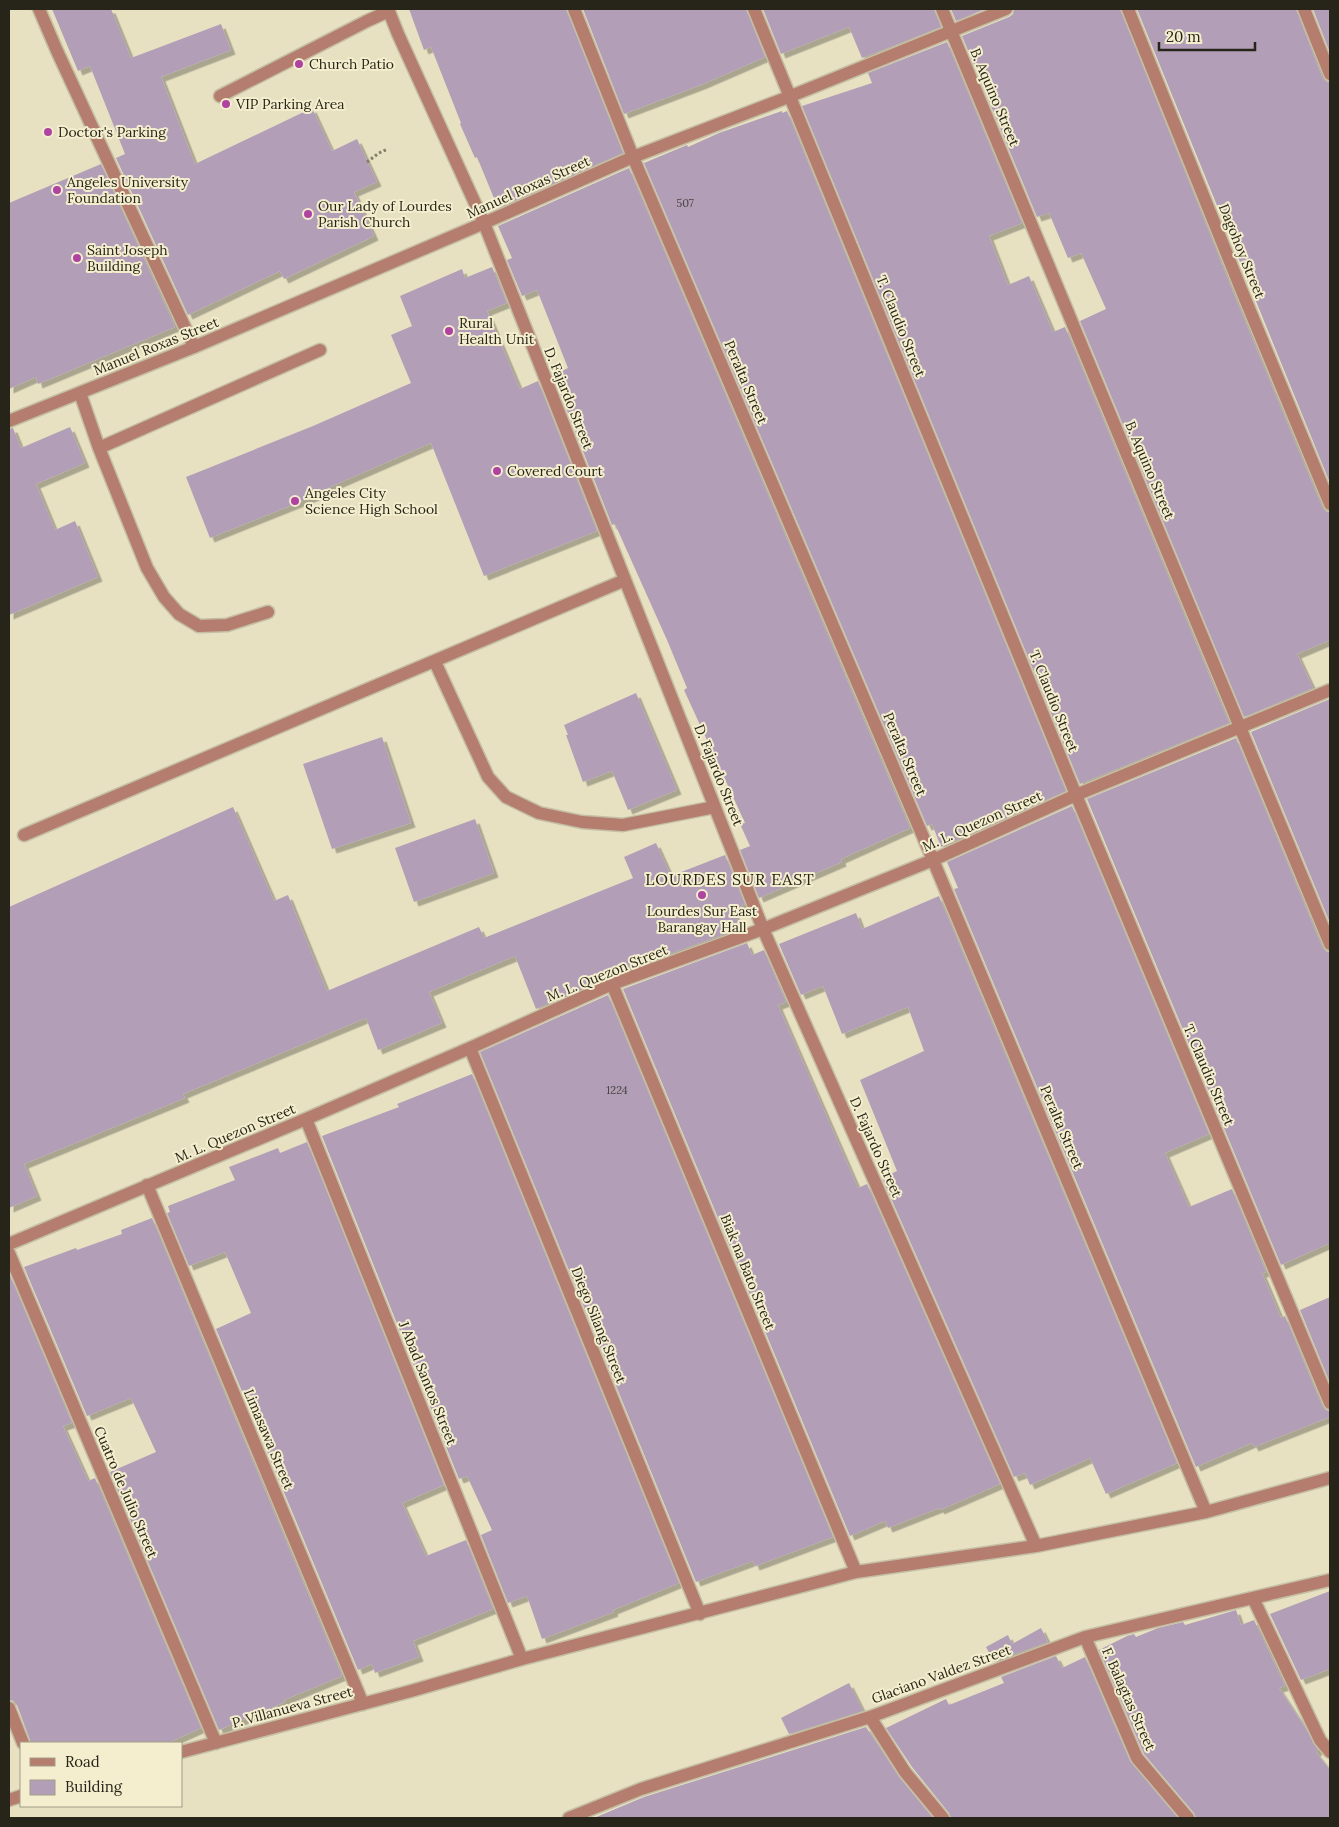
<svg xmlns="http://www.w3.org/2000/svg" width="1339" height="1827" font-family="Lora,serif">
  <defs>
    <filter id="shadow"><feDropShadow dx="4.5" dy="4.5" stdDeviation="0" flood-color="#0004"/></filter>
  </defs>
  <rect width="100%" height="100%" fill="#e7e1c2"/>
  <!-- building -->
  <path fill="#b29fb7" filter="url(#shadow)" d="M 52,9 L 111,9 L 131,58 L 221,24 L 231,50 L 161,77 L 195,164 L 312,108 L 332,151 L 357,139 L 377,182 L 354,192 L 374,236 L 284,279 L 280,271 L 188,315 L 116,158 L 125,154 L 90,66 L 78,71 Z
    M 409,9 L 566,9 L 623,153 L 498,208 L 477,157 L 475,158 L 460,124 L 461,123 L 431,47 L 424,50 Z
    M 583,9 L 746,9 L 765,57 L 703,84 L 624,114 Z
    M 763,9 L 934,9 L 941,27 L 862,58 L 849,27 L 781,54 Z
    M 951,9 L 985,9 L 956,21 Z
    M 1014,9 L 1120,9 L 1233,292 L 1322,507 L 1325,511 L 1330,512 L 1330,640 L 1297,654 L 1313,688 L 1244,717 L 1080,321 L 1106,309 L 1081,253 L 1068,258 L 1049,213 L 1037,217 L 962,36 L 1009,17 L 1013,14 Z
    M 1137,9 L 1296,9 L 1322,77 L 1325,81 L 1330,82 L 1330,483 Z
    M 1313,9 L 1330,9 L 1330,53 Z
    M 947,42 L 1022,223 L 989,236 L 1008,285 L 1029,276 L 1053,332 L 1065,327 L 1229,723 L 1080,784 L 802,106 L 872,83 L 868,73 Z
    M 782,111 L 782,113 L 787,111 L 1066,791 L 941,847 L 932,824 L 927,826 L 644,163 L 687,145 L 688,147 L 719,133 Z
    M 101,164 L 175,327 L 38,384 L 36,377 L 9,389 L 9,203 Z
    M 629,168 L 910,828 L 841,859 L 842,862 L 759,898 L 740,850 L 750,846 L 740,824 L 745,823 L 684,690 L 687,688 L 667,640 L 615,524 L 612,525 L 553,375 L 568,368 L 537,290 L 522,296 L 507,260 L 512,258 L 498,226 Z
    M 492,267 L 507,303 L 487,311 L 520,389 L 538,381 L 597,531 L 484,576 L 431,443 L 314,494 L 315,496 L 210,538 L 186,477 L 313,426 L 411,383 L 391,335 L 412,326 L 400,296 L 462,269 L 465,278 Z
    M 70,427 L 85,463 L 36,484 L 55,530 L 75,521 L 98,577 L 9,615 L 9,429 L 13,428 L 21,448 Z
    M 636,693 L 677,790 L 628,810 L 612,771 L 583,782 L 566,735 L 568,735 L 564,725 Z
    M 1330,699 L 1330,923 L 1251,732 Z
    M 382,737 L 411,823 L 332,849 L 303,764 Z
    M 1236,738 L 1322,947 L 1325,951 L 1330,952 L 1330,1243 L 1281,1265 L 1087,799 Z
    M 1072,806 L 1209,1134 L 1165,1153 L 1189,1207 L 1232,1189 L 1266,1272 L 1262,1273 L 1281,1318 L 1285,1316 L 1322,1406 L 1326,1410 L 1330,1411 L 1330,1417 L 1254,1447 L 1252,1443 L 1196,1467 L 954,889 L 958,888 L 947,862 Z
    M 233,807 L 274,901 L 288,895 L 327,991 L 479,927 L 484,938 L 633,878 L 624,857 L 656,843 L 671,876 L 725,855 L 745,904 L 733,910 L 741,928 L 609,976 L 536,1009 L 515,956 L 429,992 L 442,1023 L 378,1050 L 366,1018 L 183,1094 L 185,1098 L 24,1164 L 37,1196 L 9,1208 L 9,907 Z
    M 475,819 L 494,873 L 414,902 L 395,848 Z
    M 939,896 L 1177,1463 L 1106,1494 L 1090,1458 L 1030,1485 L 1025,1473 L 1014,1477 L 882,1178 L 897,1171 L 860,1080 L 924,1051 L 908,1007 L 842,1034 L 823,986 L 801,995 L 779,944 L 856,913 L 862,929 Z
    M 747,943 L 752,955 L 764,950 L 786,1002 L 778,1005 L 858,1188 L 867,1184 L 1000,1484 L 940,1510 L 939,1508 L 888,1528 L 885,1521 L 850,1536 L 623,989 Z
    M 608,995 L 833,1537 L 755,1566 L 753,1561 L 696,1582 L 480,1052 Z
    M 472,1074 L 679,1583 L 613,1610 L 614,1612 L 542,1639 L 527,1596 L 508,1603 L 481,1535 L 492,1530 L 467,1476 L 459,1479 L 322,1136 L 399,1107 L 397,1104 Z
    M 307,1142 L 444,1485 L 402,1503 L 426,1556 L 466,1540 L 493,1609 L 413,1641 L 419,1657 L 375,1673 L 372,1664 L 358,1670 L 216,1329 L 251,1313 L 225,1252 L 189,1266 L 167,1213 L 170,1212 L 168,1206 L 235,1180 L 229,1167 L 278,1148 L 280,1153 Z
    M 152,1218 L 342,1676 L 284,1700 L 285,1702 L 219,1730 L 110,1472 L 156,1452 L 131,1398 L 87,1416 L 24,1267 L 76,1248 L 77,1250 L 122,1234 L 121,1230 Z
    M 9,1273 L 72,1423 L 63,1426 L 88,1481 L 95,1478 L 201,1728 L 168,1743 L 31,1743 L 17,1705 L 14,1701 L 9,1700 Z
    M 1330,1297 L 1330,1383 L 1300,1310 Z
    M 1330,1591 L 1330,1669 L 1301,1680 L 1270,1614 Z
    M 1236,1610 L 1241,1625 L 1254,1620 L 1285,1686 L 1279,1688 L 1306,1729 L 1318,1750 L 1316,1752 L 1330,1770 L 1330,1818 L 1196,1818 L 1194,1813 L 1144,1754 L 1099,1650 L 1127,1636 L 1134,1634 L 1136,1637 L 1158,1628 L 1183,1622 L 1185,1625 Z
    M 1041,1628 L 1048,1642 L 994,1662 L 986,1647 L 1008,1635 L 1012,1644 Z
    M 1056,1656 L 1062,1668 L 1085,1657 L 1130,1761 L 1178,1818 L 951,1818 L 949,1813 L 912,1767 L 886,1728 L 946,1699 L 949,1705 L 1004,1683 L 1001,1677 Z
    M 849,1683 L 863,1711 L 789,1734 L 781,1718 Z
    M 866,1727 L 899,1777 L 933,1818 L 594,1818 L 644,1797 Z"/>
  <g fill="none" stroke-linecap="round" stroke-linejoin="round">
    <!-- minor casing -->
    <g stroke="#c4bfa4" stroke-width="15">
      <path id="minor" d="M 39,9 L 57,51 L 194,347
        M 388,9 L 398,34 L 484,223 L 763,929 L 1036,1546
        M 574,9 L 633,157 L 933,860 L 1206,1512
        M 754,9 L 1076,795 L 1330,1403
        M 942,9 L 1330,944
        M 1128,9 L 1241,289 L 1330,504
        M 1304,9 L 1330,74
        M 220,96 L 367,21 L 389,11
        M 80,393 L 99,448 L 147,568 L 164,597 L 179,614 L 199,626 L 227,625 L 268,612
        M 9,421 L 194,347 L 484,223 L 633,157 L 791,96 L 1006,9
        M 99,448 L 320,350
        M 435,662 L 488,777 L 506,797 L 539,813 L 582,822 L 623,825 L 715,807
        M 24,835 L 625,580
        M 612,984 L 856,1572
        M 470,1048 L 700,1614
        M 306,1119 L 522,1659
        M 147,1185 L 363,1704
        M 9,1244 L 306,1119 L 470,1048 L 612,984 L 763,929 L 933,860 L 1076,795 L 1330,690
        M 9,1253 L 216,1743
        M 1253,1598 L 1320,1740 L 1330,1752
        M 1085,1637 L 1137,1758 L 1188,1818
        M 9,1708 L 23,1743
        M 870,1717 L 905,1772 L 943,1818
        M 181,1752 L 411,1691 L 522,1659 L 856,1572 L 1036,1546 L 1206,1512 L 1330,1478
        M 9,1800 L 21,1796
        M 569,1818 L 641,1789 L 870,1717 L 1085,1637 L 1330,1580"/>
    </g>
    <!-- path -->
    <path stroke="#817d69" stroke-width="3" stroke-dasharray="2.5 2.5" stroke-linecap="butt" d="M 367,162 L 379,153 L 388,149"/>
    <!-- minor -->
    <use href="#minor" stroke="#b57d6d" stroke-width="12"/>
  </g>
  <!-- markers -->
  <g fill="#b042a1" stroke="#f4eecf" stroke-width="2">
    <circle cx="299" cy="64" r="5"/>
    <circle cx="226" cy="104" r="5"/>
    <circle cx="48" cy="132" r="5"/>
    <circle cx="57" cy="190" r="5"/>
    <circle cx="308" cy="214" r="5"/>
    <circle cx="77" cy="258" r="5"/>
    <circle cx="449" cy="331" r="5"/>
    <circle cx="497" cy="471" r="5"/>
    <circle cx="295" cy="501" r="5"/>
    <circle cx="702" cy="895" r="5"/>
  </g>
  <g text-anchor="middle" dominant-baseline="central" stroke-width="4" stroke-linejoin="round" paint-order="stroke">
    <!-- number labels -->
    <g font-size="11" fill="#4a4440">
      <text x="685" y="203">507</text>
      <text x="617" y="1090">1224</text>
    </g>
    <!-- poi labels -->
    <g font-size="14" fill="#272519" stroke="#f4eecf" text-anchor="start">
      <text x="309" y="64">Church Patio</text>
      <text x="236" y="104">VIP Parking Area</text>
      <text x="58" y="132">Doctor's Parking</text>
      <text x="67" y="182">Angeles University<tspan x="67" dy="16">Foundation</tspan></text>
      <text x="318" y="206">Our Lady of Lourdes<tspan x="318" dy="16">Parish Church</tspan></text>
      <text x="87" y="250">Saint Joseph<tspan x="87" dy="16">Building</tspan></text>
      <text x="459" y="323">Rural<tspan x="459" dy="16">Health Unit</tspan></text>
      <text x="507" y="471">Covered Court</text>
      <text x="305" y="493">Angeles City<tspan x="305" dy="16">Science High School</tspan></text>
      <text x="702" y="911" text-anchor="middle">Lourdes Sur East<tspan x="702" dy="16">Barangay Hall</tspan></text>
    </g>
    <!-- street labels -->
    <g font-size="14" fill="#272519" stroke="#f4eecf">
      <text transform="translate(995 97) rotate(67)">B. Aquino Street</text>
      <text transform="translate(528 187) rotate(-24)">Manuel Roxas Street</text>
      <text transform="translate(1242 251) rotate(68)">Dagohoy Street</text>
      <text transform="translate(901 326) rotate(68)">T. Claudio Street</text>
      <text transform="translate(156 346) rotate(-22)">Manuel Roxas Street</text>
      <text transform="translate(746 382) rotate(67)">Peralta Street</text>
      <text transform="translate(569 398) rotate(68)">D. Fajardo Street</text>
      <text transform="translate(1150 470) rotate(67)">B. Aquino Street</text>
      <text transform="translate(1054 701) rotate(68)">T. Claudio Street</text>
      <text transform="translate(905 754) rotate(67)">Peralta Street</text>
      <text transform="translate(719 775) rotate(68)">D. Fajardo Street</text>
      <text transform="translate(982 821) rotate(-24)">M. L. Quezon Street</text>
      <text transform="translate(607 973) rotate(-22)">M. L. Quezon Street</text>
      <text transform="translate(1209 1075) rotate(67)">T. Claudio Street</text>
      <text transform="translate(1062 1127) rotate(67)">Peralta Street</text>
      <text transform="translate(235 1133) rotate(-23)">M. L. Quezon Street</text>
      <text transform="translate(876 1147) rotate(66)">D. Fajardo Street</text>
      <text transform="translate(748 1272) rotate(68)">Biak na Bato Street</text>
      <text transform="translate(599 1325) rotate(68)">Diego Silang Street</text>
      <text transform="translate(428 1383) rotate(68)">J Abad Santos Street</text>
      <text transform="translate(269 1439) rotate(67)">Limasawa Street</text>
      <text transform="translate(126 1492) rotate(67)">Cuatro de Julio Street</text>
      <text transform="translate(941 1674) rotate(-20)">Glaciano Valdez Street</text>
      <text transform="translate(1129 1699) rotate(66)">F. Balagtas Street</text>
      <text transform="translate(292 1707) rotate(-15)">P. Villanueva Street</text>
    </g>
    <!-- quarter labels -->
    <g font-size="16" letter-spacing="1" fill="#272519" stroke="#f4eecf">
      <text x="730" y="879">LOURDES SUR EAST</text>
    </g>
  </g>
  <!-- border -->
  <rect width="1339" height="1827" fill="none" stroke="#272519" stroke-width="20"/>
  <!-- legend -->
  <rect x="20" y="1742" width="162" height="65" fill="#f4eecf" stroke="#a29e86"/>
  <rect x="30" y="1758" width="25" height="8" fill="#b57d6d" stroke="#a29e86"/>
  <text x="65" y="1767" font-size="15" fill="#272519">Road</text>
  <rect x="30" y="1780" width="25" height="15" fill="#b29fb7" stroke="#a29e86"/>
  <text x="65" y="1792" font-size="15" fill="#272519">Building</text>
  <!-- scale -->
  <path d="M1159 42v8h96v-8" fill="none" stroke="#272519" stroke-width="2.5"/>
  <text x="1166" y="42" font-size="15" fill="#272519" stroke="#f4eecf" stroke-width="4" paint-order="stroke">20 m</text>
</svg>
